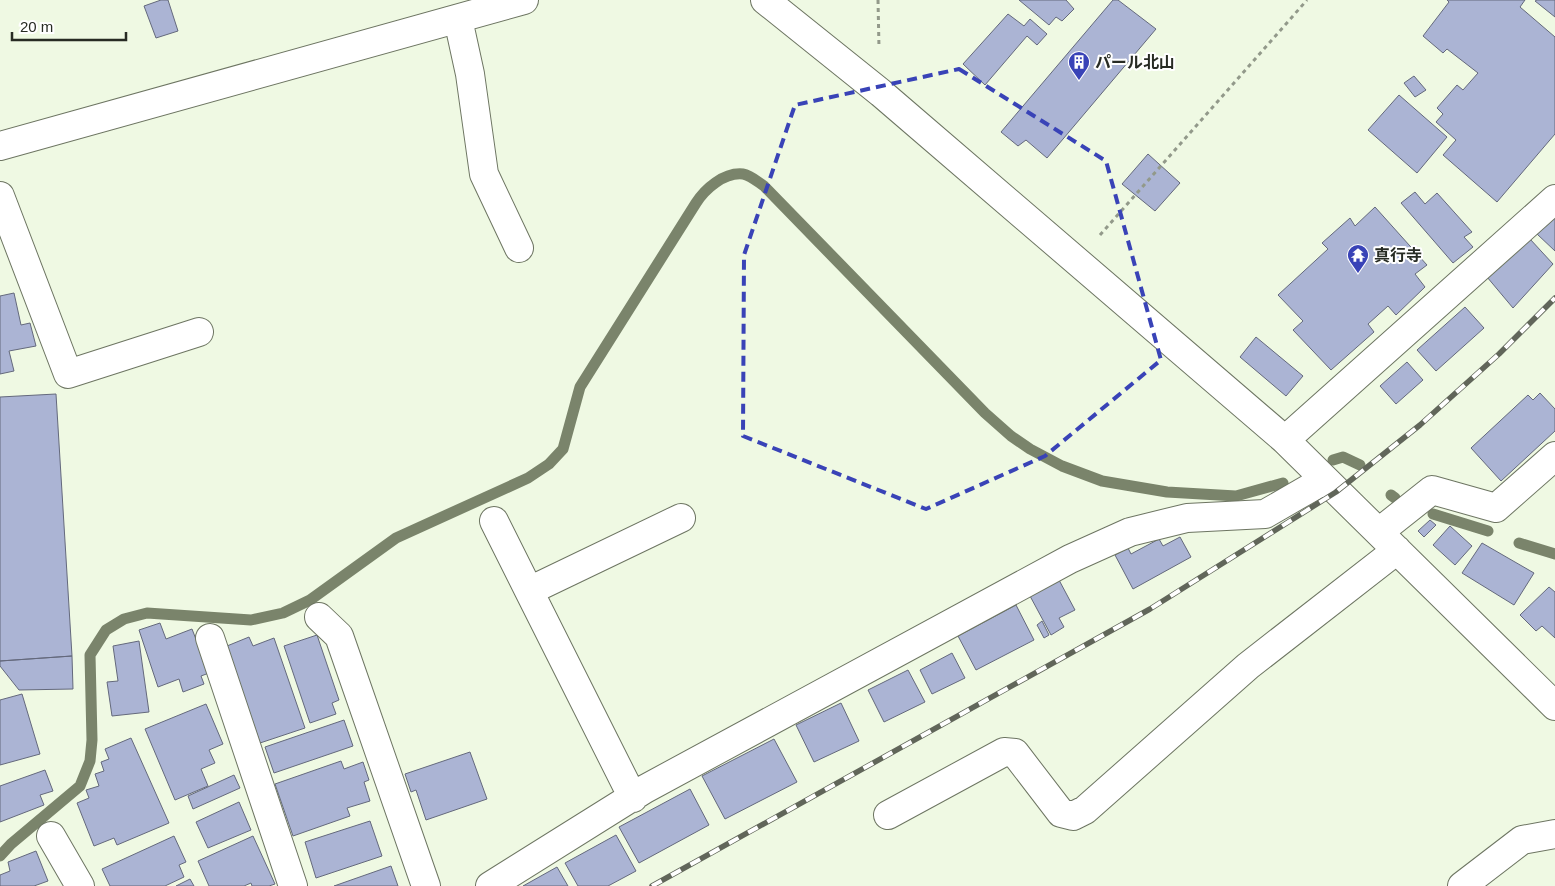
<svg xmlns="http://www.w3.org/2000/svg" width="1555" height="886" font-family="Helvetica,'Noto Sans JP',sans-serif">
  <rect width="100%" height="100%" fill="#eff9e3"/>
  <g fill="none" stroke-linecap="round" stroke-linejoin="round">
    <!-- stream -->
    <path stroke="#7a846b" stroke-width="11" d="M 1333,460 L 1343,457 L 1360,465
      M 1391,495 L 1395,498
      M 1433,514 L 1488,531
      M 1519,543 L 1555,554
      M 0,856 L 11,844 L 80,786 L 90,761 L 92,740 L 90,655 L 106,630 L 124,619 L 147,613 L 251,620 L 283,613 L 310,600 L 396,538 L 528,478 L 549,464 L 563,449 L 580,387 L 696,203 C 705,189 724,172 743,174 C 750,175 758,182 764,186 L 985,413 L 1011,436 L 1030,449 L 1062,466 L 1102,481 L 1167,492 L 1236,496 L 1283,483"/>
  </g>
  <!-- building -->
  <path fill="#abb4d4" stroke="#64697c" d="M 161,0 L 168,0 L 178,31 L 156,38 L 144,6 Z
    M 1019,0 L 1066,0 L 1074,9 L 1062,21 L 1056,17 L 1049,25 Z
    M 1113,0 L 1118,0 L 1156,29 L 1047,158 L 1026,140 L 1018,146 L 1001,132 Z
    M 1447,0 L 1525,0 L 1520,7 L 1555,37 L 1555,134 L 1497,202 L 1443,155 L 1456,140 L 1436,122 L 1443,114 L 1437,108 L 1457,85 L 1463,90 L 1478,73 L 1447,49 L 1443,53 L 1423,36 L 1449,2 Z
    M 1537,0 L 1555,0 L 1555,17 L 1535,1 Z
    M 1008,14 L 1024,26 L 1030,19 L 1047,34 L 1037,45 L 1027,36 L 985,85 L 963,64 Z
    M 1414,76 L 1426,90 L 1415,97 L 1404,83 Z
    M 1399,95 L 1447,137 L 1417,173 L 1368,130 Z
    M 1148,154 L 1180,183 L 1155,211 L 1122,184 Z
    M 1415,192 L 1425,204 L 1437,193 L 1472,232 L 1464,237 L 1473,247 L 1453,263 L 1401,203 Z
    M 1375,207 L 1427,265 L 1415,274 L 1425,287 L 1396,315 L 1388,306 L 1368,324 L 1374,332 L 1331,370 L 1293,330 L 1303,321 L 1278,295 L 1328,249 L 1322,243 L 1350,218 L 1355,226 Z
    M 1555,218 L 1555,251 L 1537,234 Z
    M 1530,239 L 1553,264 L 1513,308 L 1487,277 Z
    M 14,293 L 21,325 L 30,323 L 36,346 L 9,351 L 14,371 L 0,374 L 0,296 Z
    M 1465,307 L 1484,328 L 1436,371 L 1417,350 Z
    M 1256,337 L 1303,376 L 1286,396 L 1240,357 Z
    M 1407,362 L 1423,380 L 1396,404 L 1380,386 Z
    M 1540,393 L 1555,409 L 1555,431 L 1501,481 L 1471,448 L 1528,395 L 1533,400 Z
    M 56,394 L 72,656 L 0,661 L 0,397 Z
    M 1430,520 L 1436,525 L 1424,537 L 1418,531 Z
    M 1450,526 L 1472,546 L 1455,565 L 1433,545 Z
    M 1180,537 L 1191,557 L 1133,589 L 1115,555 L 1128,548 L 1131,554 L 1159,539 L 1163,546 Z
    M 1482,543 L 1534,573 L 1514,605 L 1462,573 Z
    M 1059,580 L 1075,610 L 1059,618 L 1064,627 L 1051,635 L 1030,596 Z
    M 1549,587 L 1555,592 L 1555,638 L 1542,626 L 1536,631 L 1520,615 Z
    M 1016,605 L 1034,640 L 976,670 L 958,636 Z
    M 1042,621 L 1049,635 L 1044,638 L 1037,625 Z
    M 160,623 L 166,639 L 192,629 L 209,673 L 201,676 L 204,684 L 183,692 L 179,679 L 158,687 L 139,630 Z
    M 317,635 L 339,700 L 332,703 L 336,714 L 310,723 L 284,646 Z
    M 249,637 L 253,646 L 274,638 L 305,728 L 260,743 L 227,646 Z
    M 139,641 L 149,712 L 112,716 L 107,682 L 118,681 L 113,646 Z
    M 952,653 L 965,678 L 932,694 L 920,670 Z
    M 72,656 L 73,689 L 19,690 L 0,666 L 0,661 Z
    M 908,670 L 925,702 L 884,722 L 868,690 Z
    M 22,694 L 40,754 L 0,765 L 0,700 Z
    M 841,703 L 859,741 L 814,762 L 796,725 Z
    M 206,704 L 223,744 L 209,750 L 215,763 L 201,769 L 208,786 L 175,800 L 145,729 Z
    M 344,720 L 353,746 L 274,773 L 265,747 Z
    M 131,738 L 169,823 L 117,845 L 114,838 L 94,846 L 77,803 L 89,798 L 86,790 L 99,786 L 95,774 L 104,771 L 101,762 L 109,759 L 105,749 Z
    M 774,739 L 797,782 L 725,819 L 702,776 Z
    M 470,752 L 487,799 L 426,820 L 416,790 L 411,792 L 405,774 Z
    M 341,761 L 344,769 L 363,762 L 369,780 L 364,782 L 370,801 L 347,808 L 350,816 L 293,836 L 275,784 Z
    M 45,770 L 53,791 L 40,795 L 44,805 L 0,822 L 0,786 Z
    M 234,775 L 240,788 L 193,809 L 188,796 Z
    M 690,789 L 709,825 L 639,863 L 619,827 Z
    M 239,802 L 251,830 L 208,848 L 196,822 Z
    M 370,821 L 382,856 L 316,878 L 305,842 Z
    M 616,835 L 636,871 L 608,886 L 578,886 L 565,863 Z
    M 174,836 L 186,862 L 179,865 L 184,877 L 165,886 L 110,886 L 102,869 Z
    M 253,836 L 275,884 L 269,886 L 252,886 L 251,883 L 244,886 L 209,886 L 198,861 Z
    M 36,851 L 48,881 L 34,886 L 0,886 L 0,875 L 10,871 L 8,862 Z
    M 391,866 L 398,886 L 334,886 Z
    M 557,867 L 568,886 L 523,886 Z
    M 190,879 L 194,886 L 176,886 Z"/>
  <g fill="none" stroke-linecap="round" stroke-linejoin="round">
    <!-- minor casing -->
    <g stroke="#6d7562" stroke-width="30">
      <path id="minor" d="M 765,0 L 881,93 L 1285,440 L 1555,706
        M 458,19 L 470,74 L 484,174 L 519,248
        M 0,146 L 524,0
        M 0,196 L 68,374 L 199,332
        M 1285,440 L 1555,199
        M 494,521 L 529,591
        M 1379,532 L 1432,490 L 1496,508 L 1555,456
        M 319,617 L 339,636 L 426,886
        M 210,638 L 293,886
        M 633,798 L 529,591 L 681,518
        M 888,815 L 1004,752 L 1015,753 L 1061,813 L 1073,816 L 1085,810 L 1248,666 L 1397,550
        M 51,836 L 80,886
        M 490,886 L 645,789 L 1070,559 L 1130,532 L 1187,518 L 1265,514 L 1324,480
        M 1462,886 L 1522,840 L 1555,834"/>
    </g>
    <!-- path -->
    <path stroke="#92998a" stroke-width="3" stroke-dasharray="4 4" stroke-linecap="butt" d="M 878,0 L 879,48
      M 1100,235 L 1307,0"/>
    <!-- minor -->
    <use href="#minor" stroke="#fff" stroke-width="28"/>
    <!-- rail casing -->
    <g stroke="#61665a" stroke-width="5.5">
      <path id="rail" d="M 652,886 L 1150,609 L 1336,492 L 1420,425 L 1499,354 L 1555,298"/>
    </g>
    <!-- rail -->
    <use href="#rail" stroke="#fff" stroke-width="4" stroke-dasharray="11" stroke-linecap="butt"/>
  </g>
  <!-- marked area -->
  <path fill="none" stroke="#3943b7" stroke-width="4" stroke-dasharray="10 6" stroke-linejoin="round" d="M 959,69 L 1106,161 L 1161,360 L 1045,456 L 926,509 L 743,436 L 744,255 L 795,105 Z"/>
  <!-- icons -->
  <defs>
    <g id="building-pin" transform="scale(1.125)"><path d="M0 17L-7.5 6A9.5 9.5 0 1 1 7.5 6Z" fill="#3943b7" stroke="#fff"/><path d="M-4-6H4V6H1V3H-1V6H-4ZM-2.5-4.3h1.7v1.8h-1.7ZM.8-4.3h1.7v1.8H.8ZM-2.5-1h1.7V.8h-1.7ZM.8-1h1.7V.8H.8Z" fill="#fff"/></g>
    <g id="temple-pin" transform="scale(1.125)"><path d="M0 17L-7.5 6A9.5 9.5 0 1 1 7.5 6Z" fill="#3943b7" stroke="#fff"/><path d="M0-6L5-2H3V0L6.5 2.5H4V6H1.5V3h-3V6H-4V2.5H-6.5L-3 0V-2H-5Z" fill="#fff"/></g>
  </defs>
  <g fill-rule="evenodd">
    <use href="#building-pin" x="1079" y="62"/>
    <use href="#temple-pin" x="1358" y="255"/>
  </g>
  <g text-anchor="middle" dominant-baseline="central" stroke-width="4" stroke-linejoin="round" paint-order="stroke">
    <!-- poi labels -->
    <g font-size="16" font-weight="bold" fill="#272b23" stroke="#fff" text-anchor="start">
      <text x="1095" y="62">パール北山</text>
      <text x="1374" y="255">真行寺</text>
    </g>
  </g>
  <!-- scale -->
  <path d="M12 32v8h114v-8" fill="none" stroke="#272b23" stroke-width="2.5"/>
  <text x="20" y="32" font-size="15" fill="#272b23" stroke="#ffffff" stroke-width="4" paint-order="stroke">20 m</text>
</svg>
